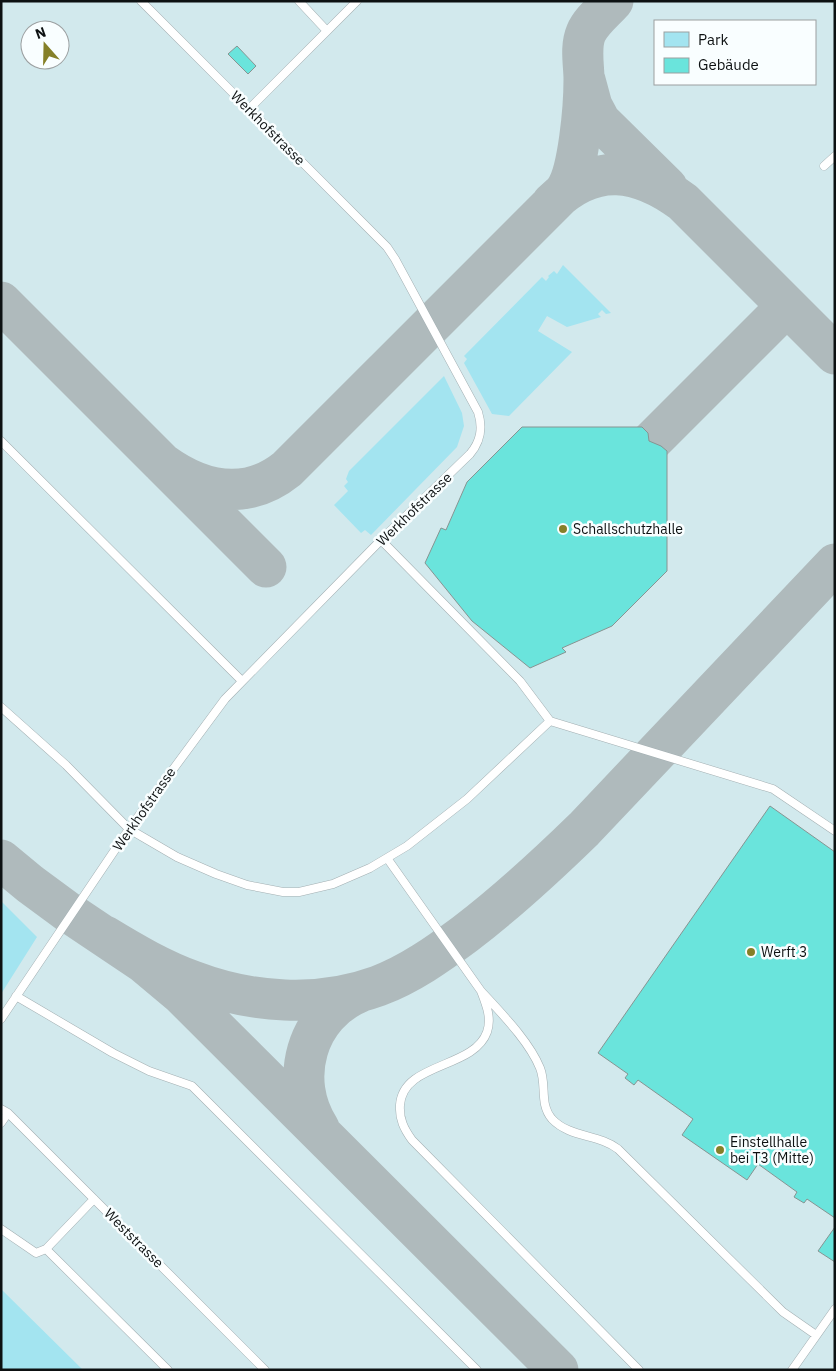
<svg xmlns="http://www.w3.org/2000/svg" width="836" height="1371" font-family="'IBM Plex Sans',sans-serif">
  <rect width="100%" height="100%" fill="#e5f2f5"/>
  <!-- built -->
  <path fill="#d2e9ed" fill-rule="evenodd" d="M 1,1 L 835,1 L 835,1370 L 1,1370 ZM 655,21 L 815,21 L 815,84 L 655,84 ZM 30,30 L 60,30 L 60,60 L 30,60 Z"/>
  <!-- green -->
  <path fill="#a3e4f0" d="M 563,265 L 611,313 L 606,314 L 602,310 L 598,314 L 601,317 L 567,327 L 547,316 L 538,331 L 572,352 L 509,416 L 492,414 L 464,363 L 467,359 L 464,356 L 542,277 L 546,281 L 549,277 L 548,276 L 554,271 L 557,274 Z
    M 444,376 L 462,413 L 464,426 L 457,447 L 371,535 L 365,530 L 361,533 L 334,505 L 348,491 L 344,486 L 348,482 L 346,479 L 349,471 Z
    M 1,901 L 37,937 L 1,994 Z
    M 1,1289 L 83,1370 L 1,1370 Z"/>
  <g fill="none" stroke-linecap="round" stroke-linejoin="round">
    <!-- taxiway -->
    <path stroke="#afbabc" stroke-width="41" d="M 585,80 L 592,106 L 600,121 L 667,187
      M 552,203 C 595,162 638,169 683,202 L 835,354
      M 1,302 L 266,567
      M 162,463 C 202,492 246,502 287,469 L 564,192 C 579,173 584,105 584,79 C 584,65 580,47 586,33 C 591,21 604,11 613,1
      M 611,482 L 787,306
      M 1,860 L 30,884 L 68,912 L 144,963 L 181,994 L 558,1370
      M 105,936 C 133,953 162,970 193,981 C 251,1003 318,1008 378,986 C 410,974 438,954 465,934 C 507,902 546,866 584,829 L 835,564
      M 319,1128 C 288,1080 306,1014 360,992"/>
  </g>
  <!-- building -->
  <path fill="#6ae4dc" stroke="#879492" d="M 237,46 L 256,66 L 248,74 L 228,54 Z
    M 522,427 L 642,427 L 648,433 L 649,441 L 661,446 L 667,451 L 667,571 L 612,626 L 562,648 L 566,652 L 530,668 L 472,621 L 425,563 L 441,528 L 446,530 L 467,482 Z
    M 770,806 L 835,852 L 835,1218 L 807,1199 L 804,1203 L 794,1197 L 797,1192 L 758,1164 L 747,1180 L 682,1135 L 693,1119 L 638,1080 L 634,1085 L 625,1078 L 628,1074 L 598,1053 Z
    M 835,1227 L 835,1262 L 818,1251 Z"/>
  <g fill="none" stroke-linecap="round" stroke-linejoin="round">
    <!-- service casing -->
    <g stroke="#a3afb2" stroke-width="9">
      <path id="service" d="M 299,1 L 327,31
        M 249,109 L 357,1
        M 824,166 L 835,156
        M 1,441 L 242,681
        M 381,540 L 520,681 L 550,721 L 773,789 L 835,831
        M 1,707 L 66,765 L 129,829 L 177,857 L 216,874 L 247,885 L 283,892 L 299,892 L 333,884 L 370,868 L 407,846 L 467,799 L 550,721
        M 387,858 L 481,991
        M 16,996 L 113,1053 L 149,1071 L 192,1086 L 477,1370
        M 1,1019 L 129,829 L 225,699 L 381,540 L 470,454 C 481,441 483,428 478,412 L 395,259 L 387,247 L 141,1
        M 1,1109 L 8,1113 L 265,1370
        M 1,1123 L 8,1113
        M 1,1229 L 36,1253 L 46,1249 L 168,1370
        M 46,1249 L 94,1199
        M 639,1370 L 412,1140 C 404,1129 399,1119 400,1105 C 403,1062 474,1069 487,1032 C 492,1018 486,1004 481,991 C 501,1013 529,1041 540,1068 C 547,1085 539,1104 552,1119 C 570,1138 599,1134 618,1149 L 783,1312 L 816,1335
        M 792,1370 L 835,1309"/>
    </g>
    <!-- service -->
    <use href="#service" stroke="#fff" stroke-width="8"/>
  </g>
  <!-- markers -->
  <g fill="#858028" stroke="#f9feff" stroke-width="2">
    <circle cx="563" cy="529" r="5"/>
    <circle cx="751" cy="952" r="5"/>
    <circle cx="720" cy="1150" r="5"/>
  </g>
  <g text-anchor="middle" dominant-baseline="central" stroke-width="5" stroke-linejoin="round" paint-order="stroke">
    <!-- street labels -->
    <g font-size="14" fill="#0d1112" stroke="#f9feff">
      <text transform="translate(268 128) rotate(45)">Werkhofstrasse</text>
      <text transform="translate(414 509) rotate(-44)">Werkhofstrasse</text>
      <text transform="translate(144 809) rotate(-55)">Werkhofstrasse</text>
      <text transform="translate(134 1238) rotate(45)">Weststrasse</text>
    </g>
    <!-- poi labels -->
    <g font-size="14" fill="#0d1112" stroke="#f9feff" text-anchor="start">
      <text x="573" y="529">Schallschutzhalle</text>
      <text x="761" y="952">Werft 3</text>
      <text x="730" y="1142">Einstellhalle<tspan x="730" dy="16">bei T3 (Mitte)</tspan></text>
    </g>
  </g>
  <!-- border -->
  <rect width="836" height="1371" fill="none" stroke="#0d1112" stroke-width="5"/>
  <!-- legend -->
  <rect x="654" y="20" width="162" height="65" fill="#f9feff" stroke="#9b9fa0"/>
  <rect x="664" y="32" width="25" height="15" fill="#a3e4f0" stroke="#9b9fa0"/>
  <text x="698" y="45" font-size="15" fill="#0d1112">Park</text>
  <rect x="664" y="58" width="25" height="15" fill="#6ae4dc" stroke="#9b9fa0"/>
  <text x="698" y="70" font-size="15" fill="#0d1112">Gebäude</text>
  <!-- north arrow -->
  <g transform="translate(45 45) rotate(340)"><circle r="24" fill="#f9feff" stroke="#9b9fa0"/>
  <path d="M0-4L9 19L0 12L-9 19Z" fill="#858028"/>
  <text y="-8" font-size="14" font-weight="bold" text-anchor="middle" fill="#0d1112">N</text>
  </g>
</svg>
